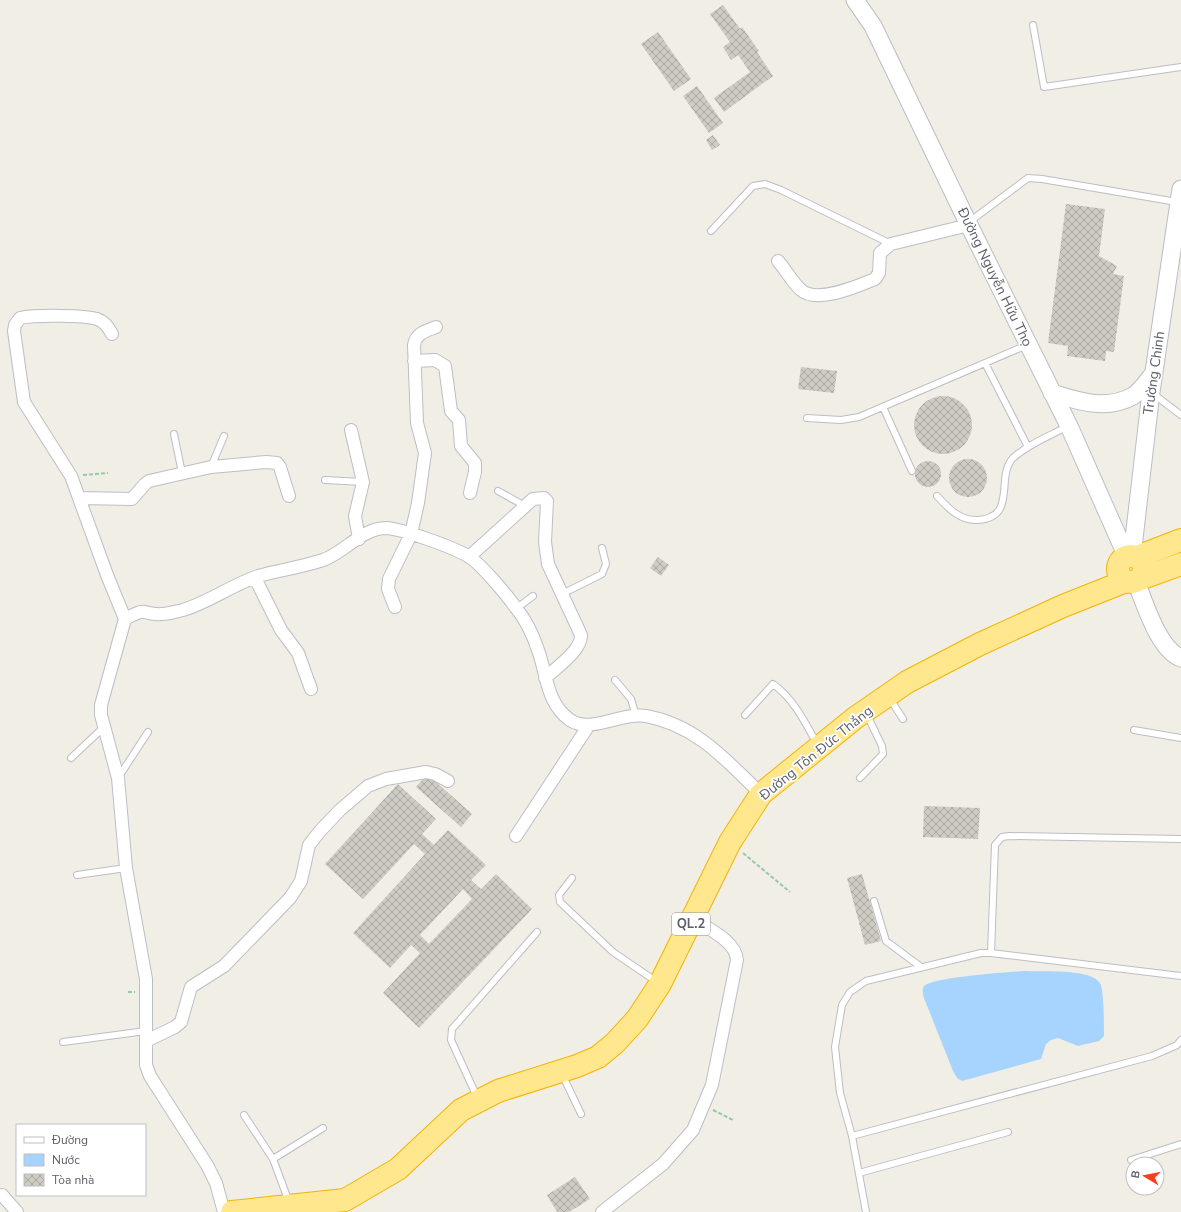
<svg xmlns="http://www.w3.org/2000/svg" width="1181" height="1212" font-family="'Nunito Sans',sans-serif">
  <defs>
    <pattern id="building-cross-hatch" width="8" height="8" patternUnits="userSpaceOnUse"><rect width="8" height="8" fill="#cecbc3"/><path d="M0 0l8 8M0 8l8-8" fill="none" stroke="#aaa8a2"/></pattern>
  </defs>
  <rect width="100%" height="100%" fill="#f0eee5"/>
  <!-- water -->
  <path fill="#a6d4ff" d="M 1025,971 C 1042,972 1090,968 1100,983 C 1104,990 1104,1026 1104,1036 L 1099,1041 L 1078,1046 L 1058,1038 L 1051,1040 L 1046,1044 L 1041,1059 L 962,1081 L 957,1078 L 953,1071 L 924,998 C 923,995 922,989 924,986 C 933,977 1009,972 1025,971 Z"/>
  <!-- building -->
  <path fill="url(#building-cross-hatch)" fill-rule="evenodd" d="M 723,5 L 740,29 L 742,27 L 759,51 L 757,52 L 773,76 L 724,112 L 714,98 L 750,72 L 738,55 L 731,60 L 723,47 L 730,42 L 710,14 Z
    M 658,32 L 691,79 L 674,91 L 641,44 Z
    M 697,86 L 723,123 L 709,133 L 683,96 Z
    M 713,135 L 720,145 L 712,150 L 706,140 Z
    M 1066,204 L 1105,209 L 1099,256 L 1117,266 L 1113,274 L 1124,276 L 1114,352 L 1106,351 L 1105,361 L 1067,356 L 1068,346 L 1048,343 Z
    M 801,367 L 837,371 L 834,393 L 798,389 Z
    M914 425a29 29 0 1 1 58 0a29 29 0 1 1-58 0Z
    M949 478a19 19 0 1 1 38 0a19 19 0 1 1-38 0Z
    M915 474a13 13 0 1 1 26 0a13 13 0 1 1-26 0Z
    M 658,557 L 669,565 L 661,576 L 650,568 Z
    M 427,774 L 472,814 L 461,827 L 416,787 Z
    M 398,784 L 436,819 L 422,834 L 434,845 L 448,830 L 486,865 L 471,880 L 481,889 L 496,874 L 532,909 L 419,1028 L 383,993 L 420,953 L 411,945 L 390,968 L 353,933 L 425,854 L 414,844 L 363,899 L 325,864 ZM 463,889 L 472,899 L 429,944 L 420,935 Z
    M 924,806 L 980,808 L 978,839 L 923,837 Z
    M 862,874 L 881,941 L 865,945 L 847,878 Z
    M 575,1177 L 590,1199 L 569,1212 L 557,1212 L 547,1195 Z"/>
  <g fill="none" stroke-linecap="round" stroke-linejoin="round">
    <!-- lane casing -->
    <g stroke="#bcbec5" stroke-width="8">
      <path id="lane" d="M 1033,25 L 1044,87 L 1181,67
        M 969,222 L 1028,178 L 1042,179 L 1177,202
        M 711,231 L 753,186 L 765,184 L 781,190 L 891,244
        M 985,363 L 1028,447
        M 1152,393 L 1181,415
        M 883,407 L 912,471
        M 807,418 L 841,420 L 859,417 L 1027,345
        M 174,434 L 182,473
        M 211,467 L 224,436
        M 325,480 L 363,482
        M 498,491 L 525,506
        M 937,496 C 949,509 960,521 978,520 C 1018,517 995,477 1013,458 C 1028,444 1050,436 1068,426
        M 562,594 L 602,574 L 606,564 L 602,548
        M 517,608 L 533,596
        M 615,680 L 631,699 L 636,716
        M 890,699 L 903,719
        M 745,715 L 773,684 C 793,698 805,722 817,744
        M 1134,730 L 1181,738
        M 71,758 L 103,728
        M 118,778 L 148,732
        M 860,778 L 883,754 L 882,746 L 867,715
        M 77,875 L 126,868
        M 572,878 L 559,895 L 560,902 L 613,952 L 657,982
        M 874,901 L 886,941 L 921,967
        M 991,953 L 995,845 L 1002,837 L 1009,836 L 1181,839
        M 63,1042 L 146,1031
        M 562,1074 L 581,1114
        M 477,1097 L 451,1040 L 452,1029 L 537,932
        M 244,1115 L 273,1159 L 289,1202
        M 852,1136 L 1152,1056 L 1177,1045 L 1181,1040
        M 273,1159 L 323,1128
        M 1131,1160 L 1181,1144
        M 859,1173 L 1008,1132
        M 866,1212 L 852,1136 L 840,1093 L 835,1047 L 842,1005 L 850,992 L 866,981 L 981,953 L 991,953 L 1181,976"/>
    </g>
    <!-- street casing -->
    <g stroke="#bcbec5" stroke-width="14">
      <path id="street" d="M 778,261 C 786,270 792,282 801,290 C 817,304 858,286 875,279 L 879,273 L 880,253 L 891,244 L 969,225
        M 112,334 C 108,327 105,322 97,319 C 84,315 34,315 20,318 L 15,325 L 14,331 L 24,402 L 71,476 L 107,575 L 125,619 L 101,705 L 101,715 L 118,778 L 126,868 L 146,979 L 146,1065 L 150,1076 L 207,1165 L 216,1183 L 224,1212
        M 414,361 L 435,360 L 445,366 L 451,411 L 459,420 L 461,446 L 475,463 L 475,472 L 470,493
        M 351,430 L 363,482 L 355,516 L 359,539
        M 80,498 L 132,499 L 145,484 L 149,481 L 211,467 L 266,462 L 277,463 L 280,467 L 289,496
        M 469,557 L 533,499 L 544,498 L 547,501 L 545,542 L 548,564 L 581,635 C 582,650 556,668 545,678
        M 255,578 L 281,630 L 298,653 L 311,689
        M 395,607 L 388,589 L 389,579 L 411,534 L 418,503 L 425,453 L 417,423 L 414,345 C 416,333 426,331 436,327
        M 125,619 C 130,616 135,614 140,612 C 145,611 150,614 156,614 C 164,615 174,612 183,610 C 209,602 232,585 258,576 C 280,570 302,567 323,560 C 344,553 362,528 386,528 C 403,529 452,547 468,556 C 480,563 507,595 516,608 C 526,620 533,635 538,650 C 547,674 546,703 570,720 C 590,734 621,712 646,716 C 696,725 726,760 761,794
        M 516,836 L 589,725
        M 146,1041 L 175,1027 L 181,1022 L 191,987 L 224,966 L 290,898 L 301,881 L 309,845 L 320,831 L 340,810 L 368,786 L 386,779 L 426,772 L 435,774 L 448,781
        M 2,1195 L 17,1212
        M 602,1212 L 663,1164 L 693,1130 L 712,1085 L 737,960 C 736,941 708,929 694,919"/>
    </g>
    <!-- secondary casing -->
    <g stroke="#babdc4" stroke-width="19">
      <path id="secondary" d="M 855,0 L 873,26 L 969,225 L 1069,426 L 1127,557
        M 1052,393 C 1078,401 1106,411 1133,396 C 1141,391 1148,380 1154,373
        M 1132,556 L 1151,392 L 1181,189
        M 1136,582 C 1145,603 1158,649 1181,658"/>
    </g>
    <!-- highway casing -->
    <g stroke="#f5b300" stroke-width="24">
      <path id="highway" d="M1118 569a13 13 0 1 1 26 0a13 13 0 1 1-26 0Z
        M 1137,557 L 1181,540
        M 1140,579 L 1181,564
        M 232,1212 L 345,1200 L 398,1169 L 461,1110 L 498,1091 L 577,1066 L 598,1057 L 615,1043 L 637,1019 L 660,984 L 730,842 L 761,794 L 855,718 L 907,682 L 980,644 L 1063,606 L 1126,581"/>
    </g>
    <!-- path -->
    <path stroke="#96c9a7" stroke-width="2" stroke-dasharray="4 2" stroke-linecap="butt" d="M 83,475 L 108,473
      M 743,853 L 790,892
      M 128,992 L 135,992
      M 713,1110 L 733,1120"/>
    <!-- lane -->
    <use href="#lane" stroke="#fff" stroke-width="6"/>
    <!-- street -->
    <use href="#street" stroke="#fff" stroke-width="12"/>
    <!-- secondary -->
    <use href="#secondary" stroke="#fff" stroke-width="17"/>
    <!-- highway -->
    <use href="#highway" stroke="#ffe78d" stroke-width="22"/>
  </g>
  <g text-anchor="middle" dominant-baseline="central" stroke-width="3.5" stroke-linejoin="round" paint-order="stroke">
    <!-- shield labels -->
    <rect fill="#fff" stroke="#8d9095" stroke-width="1" x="672" y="913" width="38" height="22" rx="3"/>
    <g font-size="13" font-weight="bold" fill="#5c6067">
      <text x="691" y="924">QL.2</text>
    </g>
    <!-- street labels -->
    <g font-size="14" fill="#5c6067" stroke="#fff">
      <text transform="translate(995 277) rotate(64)">Đường Nguyễn Hữu Thọ</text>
      <text transform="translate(1154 373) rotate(-82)">Trường Chinh</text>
      <text transform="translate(816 753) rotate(-39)">Đường Tôn Đức Thắng</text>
    </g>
  </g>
  <!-- legend -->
  <rect x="16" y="1124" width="130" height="72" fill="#ffffff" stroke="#bebfc2"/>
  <rect x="24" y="1137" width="20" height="6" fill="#ffffff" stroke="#bebfc2"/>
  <text x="52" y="1144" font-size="12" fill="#5c6067">Đường</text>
  <rect x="24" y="1154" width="20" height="12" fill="#a6d4ff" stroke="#bebfc2"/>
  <text x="52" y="1164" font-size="12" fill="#5c6067">Nước</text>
  <rect x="24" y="1174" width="20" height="12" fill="url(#building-cross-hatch)" stroke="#bebfc2"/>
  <text x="52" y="1184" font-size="12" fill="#5c6067">Tòa nhà</text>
  <!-- north arrow -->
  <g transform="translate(1145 1176) rotate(280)"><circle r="19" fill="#ffffff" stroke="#bebfc2"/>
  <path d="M0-3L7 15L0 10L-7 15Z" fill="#fa3c21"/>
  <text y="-6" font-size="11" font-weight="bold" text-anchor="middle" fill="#5c6067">B</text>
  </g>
</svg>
